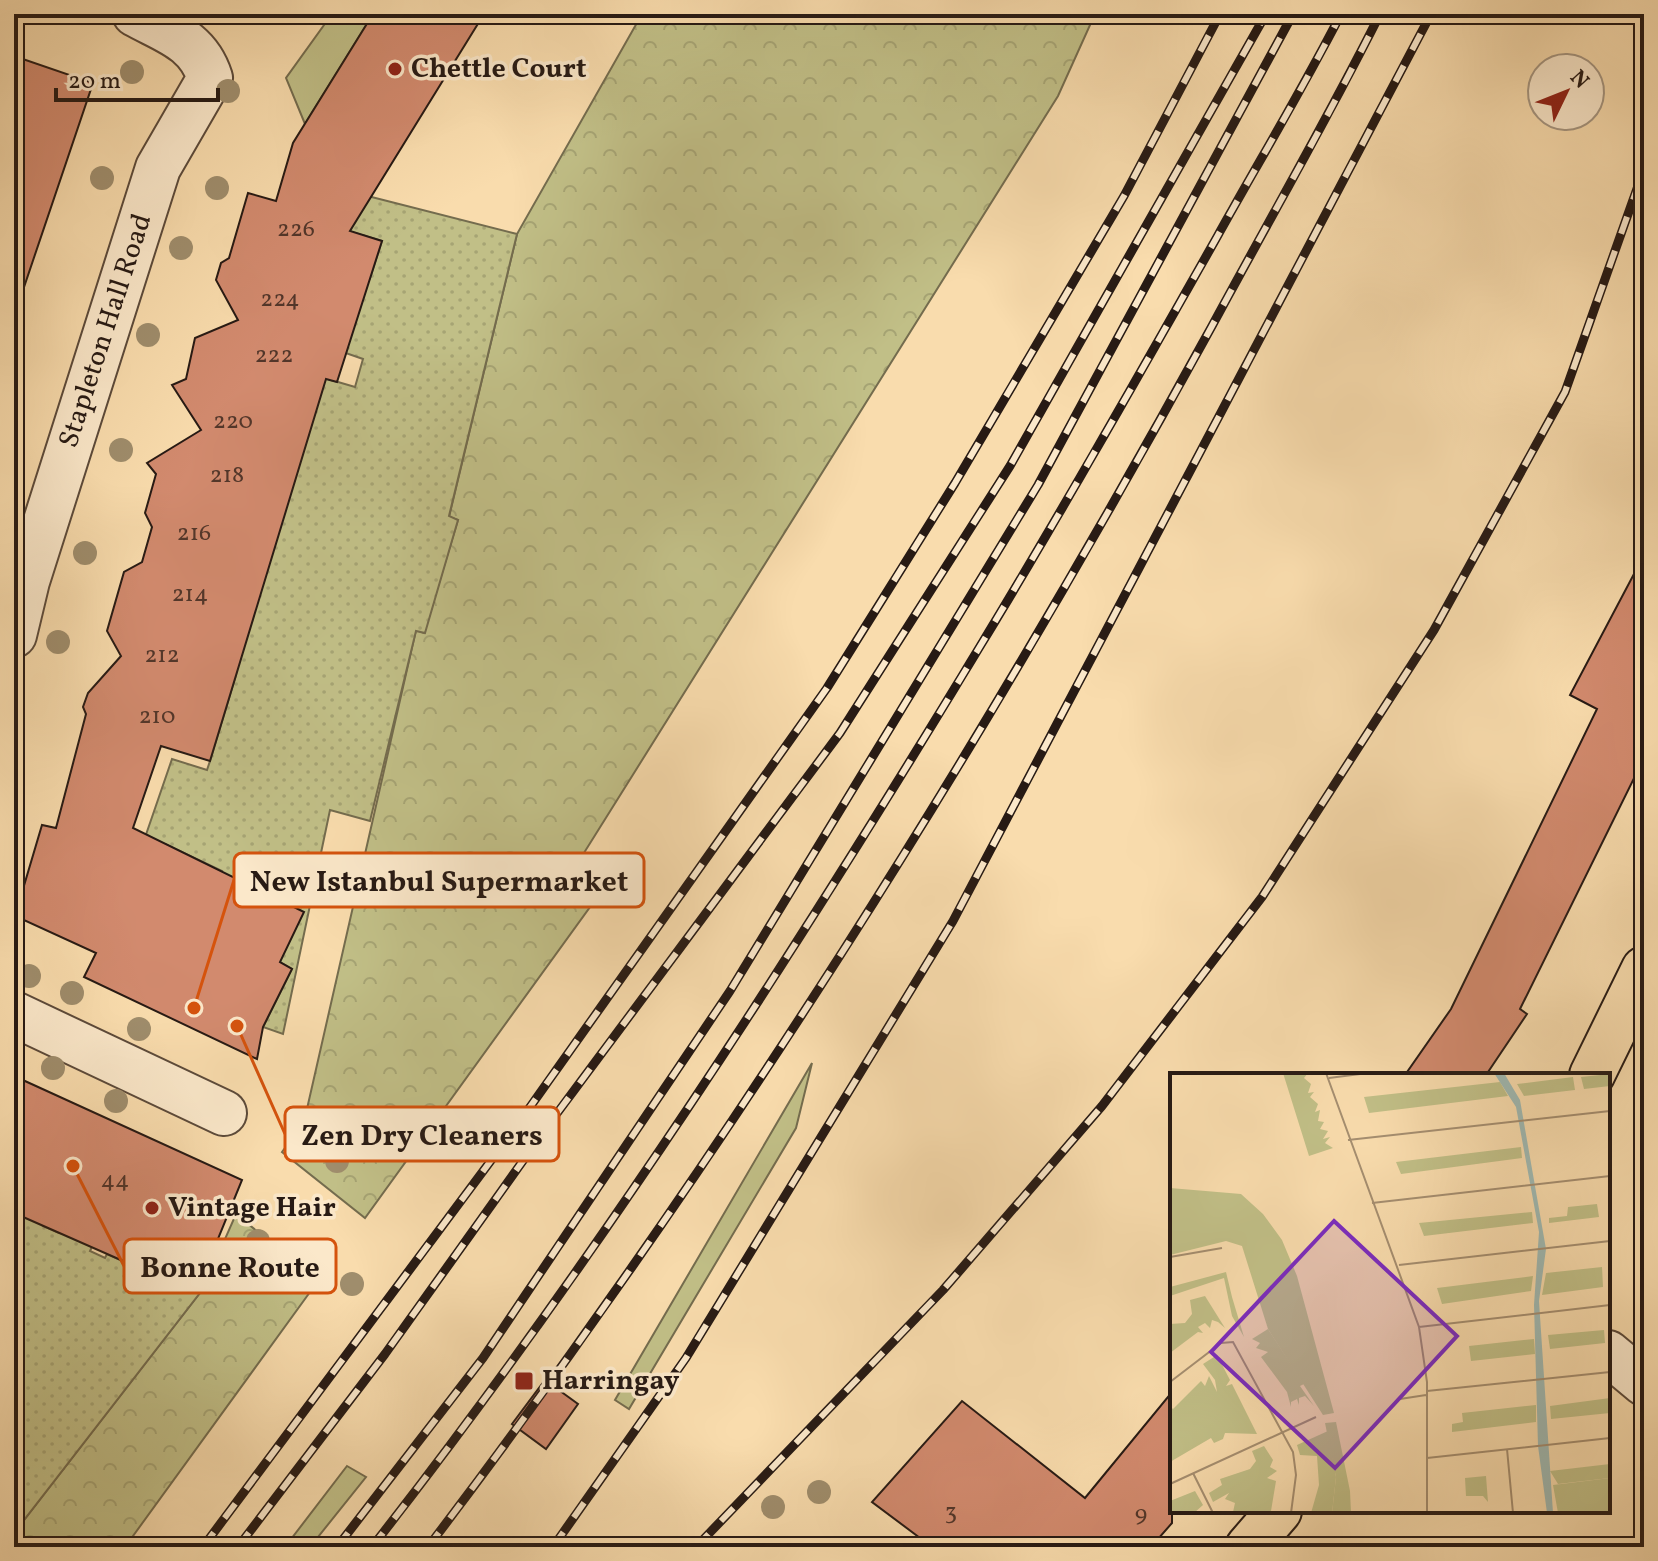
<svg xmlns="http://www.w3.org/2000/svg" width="1658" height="1561" font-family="Vollkorn,serif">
  <defs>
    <pattern id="forest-crowns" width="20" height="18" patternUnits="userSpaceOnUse" patternTransform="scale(2)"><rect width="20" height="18" fill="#c1bf87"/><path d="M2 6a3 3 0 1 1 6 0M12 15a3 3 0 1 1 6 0" fill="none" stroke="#a6a474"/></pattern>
    <pattern id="garden-dots" width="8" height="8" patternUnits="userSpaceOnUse" patternTransform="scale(2)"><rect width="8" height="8" fill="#c1bf87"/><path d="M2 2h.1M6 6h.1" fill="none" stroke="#a6a474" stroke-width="1.8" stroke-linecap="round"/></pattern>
  </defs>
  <rect width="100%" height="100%" fill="#f9dcad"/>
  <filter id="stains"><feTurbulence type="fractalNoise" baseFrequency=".0025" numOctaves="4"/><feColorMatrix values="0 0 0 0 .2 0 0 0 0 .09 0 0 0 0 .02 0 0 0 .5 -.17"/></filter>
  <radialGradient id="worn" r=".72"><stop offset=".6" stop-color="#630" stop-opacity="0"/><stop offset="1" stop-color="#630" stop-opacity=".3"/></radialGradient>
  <!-- grass -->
  <path fill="#c1bf87" stroke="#746c4e" stroke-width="2" d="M 332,14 L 373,14 L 305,124 L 286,78 Z
    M 812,1063 L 796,1128 L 629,1409 L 615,1400 Z
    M 347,1466 L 366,1477 L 310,1547 L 285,1547 Z"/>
  <!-- forest -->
  <path fill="url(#forest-crowns)" stroke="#746c4e" stroke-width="2" d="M 642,14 L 1095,14 L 1058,96 L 577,864 L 603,889 L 365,1218 L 282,1152 L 304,1122 L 416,630 L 424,633 L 458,520 L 449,517 L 517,234 Z
    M 236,1214 L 318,1281 L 125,1547 L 14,1547 L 14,1533 L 203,1289 Z"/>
  <!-- garden -->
  <path fill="url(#garden-dots)" stroke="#746c4e" stroke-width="2" d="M 348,191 L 517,234 L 449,516 L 458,520 L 425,633 L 416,631 L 370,821 L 330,810 L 283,1034 L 263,1027 L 292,969 L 280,962 L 271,897 L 274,889 L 246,875 L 219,931 L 199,921 L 222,871 L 165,844 L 129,884 L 172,759 L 207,770 L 210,761 L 236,675 L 287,367 L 355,387 L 363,359 L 334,349 L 370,278 L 382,241 L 338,228 Z
    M 14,1200 L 47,1216 L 43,1226 L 59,1233 L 96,1238 L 90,1251 L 105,1258 L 107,1254 L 147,1272 L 152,1262 L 200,1283 L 203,1289 L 14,1533 Z"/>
  <!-- building -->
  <path fill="#d28a6e" stroke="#271a14" stroke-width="2" d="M 373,14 L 484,14 L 350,231 L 382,241 L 337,382 L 326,379 L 210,761 L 161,746 L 133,828 L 304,912 L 280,962 L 292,969 L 263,1027 L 257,1059 L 84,977 L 96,953 L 15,916 L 42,825 L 56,828 L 86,714 L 83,707 L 88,693 L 121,656 L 107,631 L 124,572 L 142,562 L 152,527 L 145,513 L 156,474 L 147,463 L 201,430 L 172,385 L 186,379 L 195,338 L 238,320 L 216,280 L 221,263 L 229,258 L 248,193 L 276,201 L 293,143 Z
    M 14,56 L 93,83 L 22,293 L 14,291 Z
    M 1644,555 L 1644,758 L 1520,1009 L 1527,1014 L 1486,1075 L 1405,1075 L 1451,1009 L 1597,709 L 1570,695 Z
    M 14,1076 L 242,1180 L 200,1283 L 152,1262 L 148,1272 L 14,1213 Z
    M 545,1380 L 578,1404 L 546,1449 L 512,1424 Z
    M 1172,1392 L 1172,1523 L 1151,1547 L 932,1547 L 872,1502 L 962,1401 L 1085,1498 Z"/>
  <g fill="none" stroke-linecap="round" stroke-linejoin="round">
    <!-- minor casing -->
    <g stroke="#5c4a3a" stroke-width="48">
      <path id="minor" d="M 14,635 L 27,581 L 158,168 L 210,78 C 198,40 168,32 135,14
        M 14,1014 L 224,1113
        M 1608,1353 L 1644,1383"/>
    </g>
    <!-- major casing -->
    <g stroke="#271a14" stroke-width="48">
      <path id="major" d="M 1592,1075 L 1644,969
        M 1248,1547 L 1279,1511"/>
    </g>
    <!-- minor -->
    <use href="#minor" stroke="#fbe8ca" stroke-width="44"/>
    <!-- major -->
    <use href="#major" stroke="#f9dcad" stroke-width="44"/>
    <!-- rail casing -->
    <g stroke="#271a14" stroke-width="9">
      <path id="rail" d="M 203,1547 L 513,1131 L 827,688 L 955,483 L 1124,196 L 1220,14
        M 238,1547 L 385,1354 L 555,1116 L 840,733 L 1010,466 L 1266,14
        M 337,1547 L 483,1358 L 730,991 L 1038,485 L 1293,14
        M 372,1547 C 595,1262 792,957 979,648 C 1061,513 1139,375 1217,237 C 1258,163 1302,90 1341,14
        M 428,1547 C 723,1159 978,753 1212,326 C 1268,222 1327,120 1380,14
        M 553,1547 L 686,1358 L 953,921 L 1431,14
        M 696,1547 L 943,1290 L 1102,1106 L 1262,897 L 1434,630 L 1565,392 L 1644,169"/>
    </g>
    <!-- rail -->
    <use href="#rail" stroke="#fbe8ca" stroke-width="6" stroke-dasharray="18" stroke-linecap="butt"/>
  </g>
  <!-- trees -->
  <g fill="#9f8d6c">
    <circle cx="132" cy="72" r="12"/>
    <circle cx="228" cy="91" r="12"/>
    <circle cx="102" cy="178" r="12"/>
    <circle cx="217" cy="188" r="12"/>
    <circle cx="181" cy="248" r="12"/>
    <circle cx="148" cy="335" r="12"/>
    <circle cx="121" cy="450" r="12"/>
    <circle cx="85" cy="553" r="12"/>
    <circle cx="58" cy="642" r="12"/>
    <circle cx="29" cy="976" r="12"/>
    <circle cx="72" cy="993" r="12"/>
    <circle cx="139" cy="1029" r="12"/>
    <circle cx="53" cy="1068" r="12"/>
    <circle cx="116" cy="1101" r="12"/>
    <circle cx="337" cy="1161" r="12"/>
    <circle cx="258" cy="1241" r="12"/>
    <circle cx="352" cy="1284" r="12"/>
    <circle cx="819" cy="1492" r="12"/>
    <circle cx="773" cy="1507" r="12"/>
  </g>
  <!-- markers -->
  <g fill="#8f2418" stroke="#fbe8ca" stroke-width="3">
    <circle cx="395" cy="69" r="8"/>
    <circle cx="152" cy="1208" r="8"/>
    <rect x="514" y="1371" width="20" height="20" rx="4"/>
  </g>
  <g text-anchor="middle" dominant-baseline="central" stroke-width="7" stroke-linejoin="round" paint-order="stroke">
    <!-- number labels -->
    <g font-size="24" fill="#52362a">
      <text x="296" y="230">226</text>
      <text x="280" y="300">224</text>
      <text x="274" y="356">222</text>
      <text x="233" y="422">220</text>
      <text x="227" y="476">218</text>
      <text x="194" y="534">216</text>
      <text x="190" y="595">214</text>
      <text x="162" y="656">212</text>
      <text x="157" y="717">210</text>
      <text x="115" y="1181">44</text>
      <text x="951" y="1513">3</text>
      <text x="1141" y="1515">9</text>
    </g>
    <!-- poi labels -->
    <g font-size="28" font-weight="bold" fill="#271a14" stroke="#fbe8ca" text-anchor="start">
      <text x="411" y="69">Chettle Court</text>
      <text x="168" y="1208">Vintage Hair</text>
      <text x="542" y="1381">Harringay</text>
    </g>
    <!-- street labels -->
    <g font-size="28" fill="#271a14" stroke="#fbe8ca">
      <text transform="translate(106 331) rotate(-72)">Stapleton Hall Road</text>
    </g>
  </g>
  <!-- overview -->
  <g transform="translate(1170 1073)">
    <rect width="440" height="440" fill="#f9dcad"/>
    <path d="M 56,199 L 62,224 L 74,264 L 62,243 L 54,205 L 0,223 L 0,214 Z" fill="#c1bf87"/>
    <path d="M 0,115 L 71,121 L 93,141 L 112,167 L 127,203 L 164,340 L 153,342 L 98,256 L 72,173 L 56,168 L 0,182 ZM 166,349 L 180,418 L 181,440 L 162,440 L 166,404 L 155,350 ZM 440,405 L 440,440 L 388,440 L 383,412 Z" fill="#c1bf87"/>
    <path d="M 113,0 L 138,0 L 134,5 L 141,11 L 138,20 L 144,19 L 140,24 L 148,31 L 145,39 L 150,37 L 148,48 L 154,49 L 150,56 L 158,58 L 153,66 L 160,64 L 155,70 L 163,75 L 139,83 ZM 440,1 L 440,13 L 414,16 L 411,4 ZM 403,4 L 405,17 L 354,23 L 347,11 ZM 330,9 L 338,23 L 199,40 L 194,24 ZM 351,74 L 352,85 L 231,101 L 226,89 ZM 427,131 L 429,144 L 379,150 L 379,145 L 397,143 L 398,134 ZM 362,139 L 363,150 L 254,163 L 249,150 ZM 432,194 L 433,214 L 372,222 L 376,200 ZM 363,203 L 361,218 L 272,231 L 267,215 ZM 35,223 L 55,255 L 48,249 L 42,247 L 40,255 L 35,250 L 28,254 L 33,260 L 28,259 L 0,280 L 0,251 L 15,250 L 22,241 L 20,227 ZM 98,256 L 134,311 L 130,313 L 144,333 L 135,323 L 129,325 L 129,332 L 127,326 L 121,329 L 121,334 L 117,319 L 91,284 L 98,279 L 86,275 L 90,270 L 82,266 ZM 434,257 L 435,270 L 380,276 L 378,262 ZM 364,266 L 365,281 L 301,288 L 299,273 ZM 47,282 L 60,307 L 56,313 L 62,311 L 87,361 L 55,360 L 53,366 L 44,370 L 41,365 L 0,389 L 0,333 L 3,336 L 31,308 L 35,313 L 39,303 L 47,319 L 45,307 L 33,291 ZM 440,325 L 440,340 L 381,346 L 380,333 ZM 366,332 L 366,349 L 282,359 L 282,351 L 293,349 L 292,340 ZM 158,358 L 166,404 L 162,440 L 141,440 L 149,412 L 147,383 L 130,382 L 127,372 ZM 94,373 L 103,387 L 100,394 L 107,398 L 97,405 L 106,408 L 101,438 L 63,439 L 65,430 L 55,426 L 59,420 L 43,429 L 39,420 L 52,412 L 50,406 L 80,396 L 86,388 L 82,378 ZM 440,391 L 440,405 L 388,411 L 380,398 ZM 316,403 L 318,429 L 313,423 L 296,423 L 295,405 ZM 25,418 L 33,432 L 24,440 L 0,440 L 0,428 Z" fill="#c1bf87"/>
    <path d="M 324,0 L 334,0 L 350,27 L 376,176 L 369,228 L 383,440 L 377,440 L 368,373 L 364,232 L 369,159 L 346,34 Z" fill="#a0bab3"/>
    <path fill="none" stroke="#a58e70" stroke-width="2" d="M 156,0 L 249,254 L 257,309 L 257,440M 159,5 L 198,0M 178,67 L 440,38M 202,130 L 440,103M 0,184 L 52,175M 229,192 L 440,168M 249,254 L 440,232M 0,309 L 51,270 L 63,269 L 123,379 L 126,402 L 121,440M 257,318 L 440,299M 230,326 L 256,322M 337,376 L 343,440M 257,385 L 440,365M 23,400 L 43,440M 0,411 L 146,344"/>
    <path fill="#7b2cbf" fill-opacity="0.15" stroke="#7b2cbf" stroke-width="4" d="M 164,148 L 287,263 L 165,395 L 41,279 Z"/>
    <rect width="440" height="440" fill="none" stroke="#271a14" stroke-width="4"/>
  </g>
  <!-- callouts -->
  <path fill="none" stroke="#d5530d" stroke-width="3" d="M194 1008L234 880M237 1026L285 1134M73 1166L124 1266"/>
  <g fill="#d5530d" stroke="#fbe8ca" stroke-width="3">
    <circle cx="194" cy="1008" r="8"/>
    <circle cx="237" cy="1026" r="8"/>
    <circle cx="73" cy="1166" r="8"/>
  </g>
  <g fill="#fbe8ca" stroke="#d5530d" stroke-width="3">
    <rect x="234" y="853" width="410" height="54" rx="8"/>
    <rect x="285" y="1107" width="274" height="54" rx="8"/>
    <rect x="124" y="1239" width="212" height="54" rx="8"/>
  </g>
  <g font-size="30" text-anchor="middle" font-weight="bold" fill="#271a14">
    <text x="439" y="891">New Istanbul Supermarket</text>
    <text x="422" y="1145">Zen Dry Cleaners</text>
    <text x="230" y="1277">Bonne Route</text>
  </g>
  <!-- margin -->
  <rect width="1658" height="1561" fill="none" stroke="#f9dcad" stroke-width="48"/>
  <rect x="16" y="16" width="1626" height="1529" fill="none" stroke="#271a14" stroke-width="4"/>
  <rect x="24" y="24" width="1610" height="1513" fill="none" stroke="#271a14" stroke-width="2"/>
  <!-- north arrow -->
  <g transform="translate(1566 92) rotate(47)"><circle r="38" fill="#fbe8ca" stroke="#a69681" stroke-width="2"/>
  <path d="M0-6L14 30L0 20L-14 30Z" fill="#8f2418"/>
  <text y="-12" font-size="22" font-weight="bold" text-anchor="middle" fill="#271a14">N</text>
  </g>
  <!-- scale -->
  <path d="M56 88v12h162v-12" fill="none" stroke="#271a14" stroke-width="4"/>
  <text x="68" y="88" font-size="24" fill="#271a14" stroke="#fbe8ca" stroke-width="6" paint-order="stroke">20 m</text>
  <rect width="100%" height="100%" filter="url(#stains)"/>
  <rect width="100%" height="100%" fill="url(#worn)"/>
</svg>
